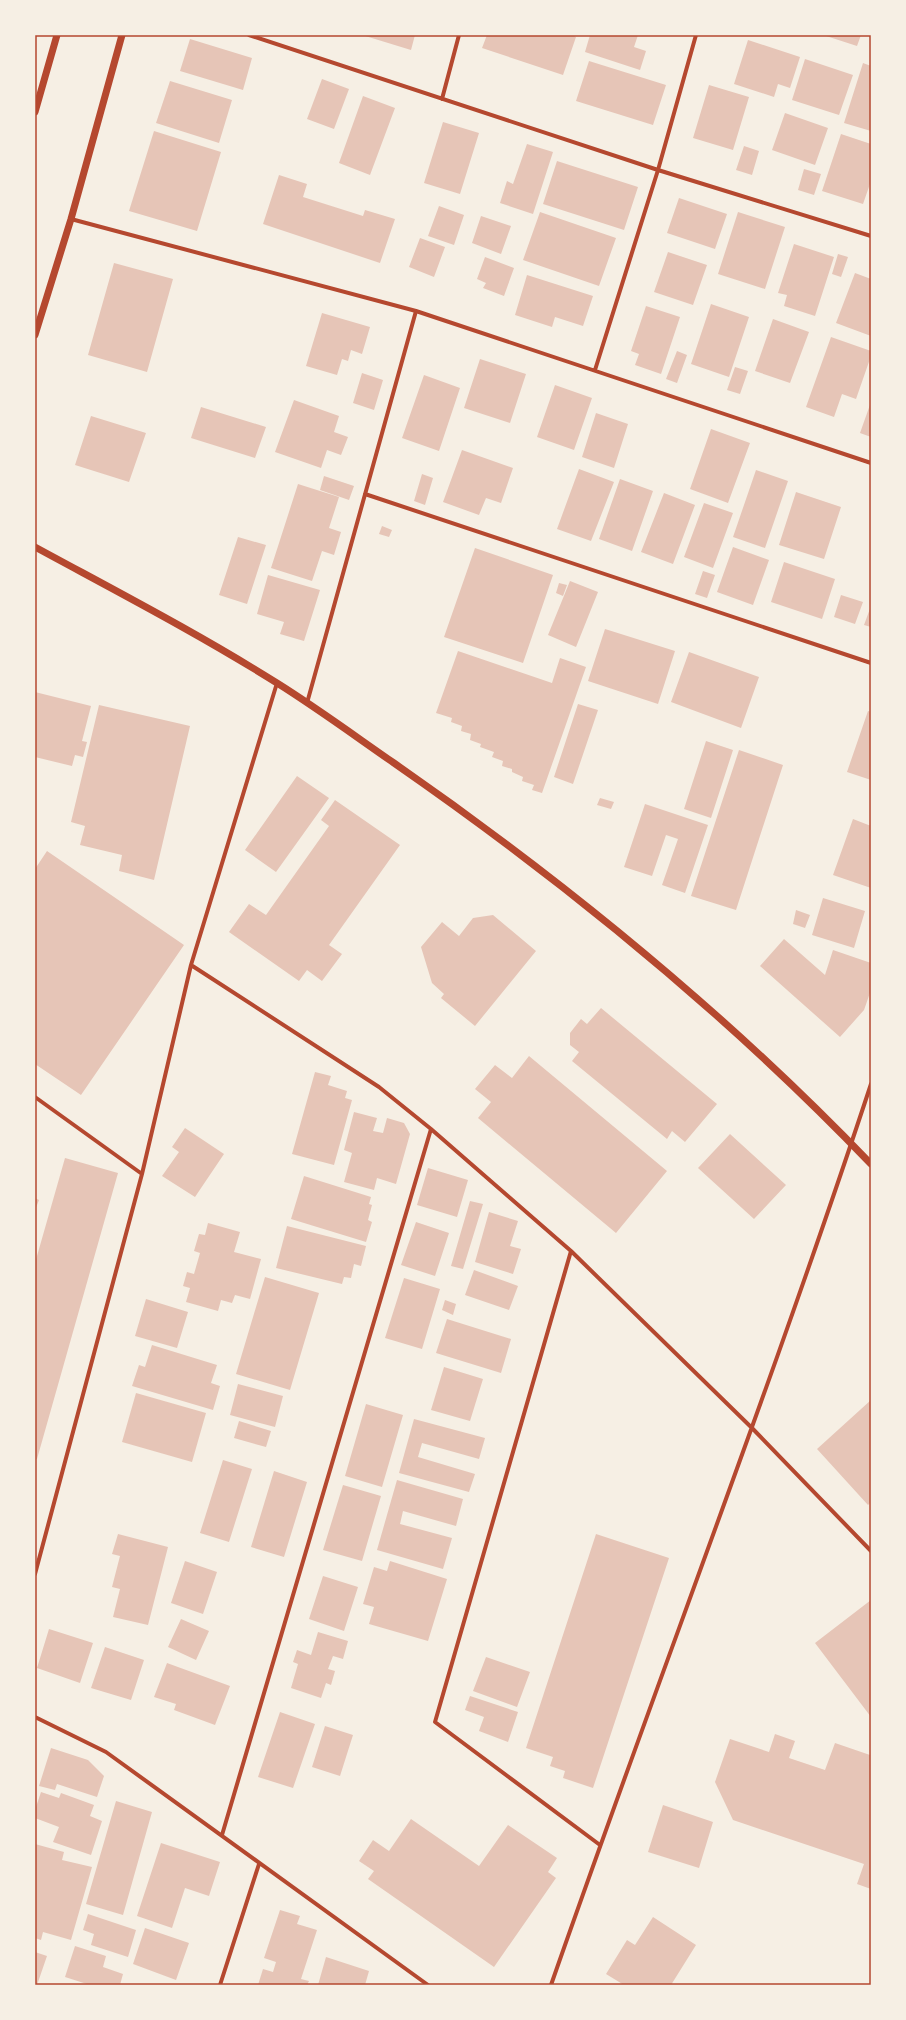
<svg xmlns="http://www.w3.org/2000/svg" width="906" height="2020" font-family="Helvetica,sans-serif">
  <rect width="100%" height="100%" fill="#f6efe4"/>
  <!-- building -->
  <path fill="#e6c5b7" d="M 362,35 L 415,35 L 411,50 Z
    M 487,35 L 572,35 L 576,37 L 563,75 L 482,48 Z
    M 590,35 L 638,35 L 634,47 L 646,51 L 640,70 L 585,52 Z
    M 823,35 L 861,35 L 857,46 Z
    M 190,39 L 252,58 L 243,90 L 180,71 Z
    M 748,40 L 800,57 L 790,88 L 778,84 L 774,97 L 734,84 Z
    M 805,59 L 853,75 L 839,115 L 792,100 Z
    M 589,61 L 666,85 L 653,125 L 576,101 Z
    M 863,63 L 871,66 L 871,131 L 844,123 Z
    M 322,79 L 349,89 L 334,129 L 307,119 Z
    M 170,81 L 232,100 L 219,143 L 156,123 Z
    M 709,85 L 749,97 L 733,150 L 693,138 Z
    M 363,96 L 395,108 L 370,175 L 339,163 Z
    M 785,113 L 828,128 L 815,165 L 772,150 Z
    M 443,122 L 479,133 L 460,194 L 424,183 Z
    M 154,131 L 221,152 L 197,231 L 129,211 Z
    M 841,134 L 871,144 L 871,181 L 863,204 L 822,191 Z
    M 527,144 L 553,152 L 533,214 L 500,203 L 507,181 L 513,184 Z
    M 744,146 L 759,151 L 752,175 L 736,170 Z
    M 557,161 L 638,187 L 624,230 L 543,204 Z
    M 804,169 L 821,174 L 814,195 L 798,190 Z
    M 279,175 L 307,184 L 303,197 L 363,216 L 365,210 L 395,219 L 380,263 L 263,224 Z
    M 679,198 L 727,214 L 715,249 L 667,233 Z
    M 439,206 L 464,215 L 454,245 L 428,236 Z
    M 540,212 L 616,238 L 599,286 L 523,260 Z
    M 738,212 L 785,227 L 765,289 L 718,274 Z
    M 481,216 L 511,226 L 501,254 L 472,243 Z
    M 420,238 L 445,247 L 434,277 L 409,267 Z
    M 794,244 L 834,257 L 815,316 L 784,306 L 787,295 L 778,293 Z
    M 668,252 L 707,265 L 693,305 L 654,292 Z
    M 838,254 L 848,257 L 841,277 L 832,274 Z
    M 485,257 L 514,268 L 504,296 L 483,288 L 486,283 L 477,279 Z
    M 114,263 L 173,279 L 147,372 L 88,355 Z
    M 855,273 L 871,279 L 871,336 L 836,323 Z
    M 527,275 L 593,296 L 583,326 L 555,317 L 552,327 L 515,315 Z
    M 711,304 L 749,317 L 729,377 L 691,364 Z
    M 646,306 L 680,317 L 661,374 L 635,365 L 639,354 L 631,351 Z
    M 322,313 L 370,327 L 362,354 L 351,350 L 348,361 L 342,359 L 337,375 L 306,366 Z
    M 773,319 L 809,332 L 790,383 L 755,371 Z
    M 831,337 L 871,351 L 871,356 L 856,399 L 842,394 L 834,417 L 806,407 Z
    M 677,351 L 687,355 L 677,383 L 666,379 Z
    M 480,359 L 526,374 L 510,423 L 464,408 Z
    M 735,367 L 748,371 L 740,394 L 727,390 Z
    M 362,373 L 383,380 L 374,410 L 353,403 Z
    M 424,375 L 460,388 L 439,451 L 402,438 Z
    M 555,385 L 592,398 L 574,450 L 537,437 Z
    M 294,400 L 339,416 L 334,432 L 348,437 L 341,455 L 327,450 L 321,468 L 275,452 Z
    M 871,402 L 871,437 L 860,433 Z
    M 201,407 L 266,427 L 255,458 L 191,438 Z
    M 596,413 L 628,424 L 614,468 L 582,457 Z
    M 91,416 L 146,433 L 129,482 L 75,465 Z
    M 711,429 L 750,443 L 728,503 L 690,489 Z
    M 462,450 L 513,468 L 501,503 L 486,498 L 479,515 L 443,502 Z
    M 579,469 L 614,482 L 591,541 L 557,529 Z
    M 756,470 L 788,481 L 765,548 L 733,537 Z
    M 422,474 L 433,478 L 425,505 L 414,501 Z
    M 324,476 L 354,486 L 349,500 L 320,490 Z
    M 620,479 L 653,491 L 632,551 L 599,539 Z
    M 298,484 L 339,497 L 329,528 L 341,532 L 334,555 L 322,551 L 312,581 L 271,568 Z
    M 796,492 L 841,507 L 824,559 L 779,545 Z
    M 664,493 L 695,505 L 673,564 L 641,552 Z
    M 704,503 L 733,513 L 713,568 L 684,557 Z
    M 382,526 L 392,530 L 389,537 L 379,534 Z
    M 238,537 L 266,545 L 247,604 L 219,595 Z
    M 733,547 L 769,560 L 753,605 L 717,592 Z
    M 475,548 L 553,575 L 523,663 L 444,637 Z
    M 784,562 L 835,579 L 822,619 L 771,602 Z
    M 703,571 L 715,575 L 707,598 L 695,594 Z
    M 268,575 L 320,590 L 304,641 L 280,634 L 284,622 L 257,614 Z
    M 570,581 L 598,592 L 576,647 L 548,635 Z
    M 559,583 L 567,585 L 563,596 L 556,593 Z
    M 841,595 L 863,602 L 855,624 L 834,617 Z
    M 871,606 L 871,627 L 864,625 Z
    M 605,629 L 675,651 L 658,704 L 588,681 Z
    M 458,651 L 552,683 L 560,658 L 586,667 L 542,793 L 532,790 L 534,785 L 522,781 L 523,777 L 512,772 L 512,769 L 502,766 L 503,761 L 492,757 L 494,752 L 480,747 L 481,744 L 470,740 L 471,734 L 461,731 L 462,726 L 451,722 L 452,718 L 436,713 Z
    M 689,652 L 759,677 L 741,728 L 671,702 Z
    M 35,692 L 91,706 L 82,741 L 87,742 L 83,757 L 75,755 L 72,766 L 35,757 Z
    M 578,704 L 598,710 L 573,784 L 554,777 Z
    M 99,705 L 190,726 L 154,880 L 119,871 L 122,855 L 80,845 L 85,826 L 71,822 Z
    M 868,711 L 871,712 L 871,780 L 847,772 Z
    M 706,741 L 733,750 L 711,818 L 684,809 Z
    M 739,750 L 783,765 L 736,910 L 691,896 Z
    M 297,776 L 329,798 L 276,872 L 245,850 Z
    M 600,798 L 614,802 L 611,809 L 597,805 Z
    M 335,800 L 400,845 L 329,945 L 342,954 L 322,981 L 307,970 L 299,981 L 229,932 L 249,904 L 266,915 L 329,826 L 321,820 Z
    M 645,804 L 708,825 L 685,893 L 662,885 L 678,839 L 666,835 L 652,876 L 624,867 Z
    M 853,819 L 871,826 L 871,888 L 833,875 Z
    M 47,851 L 184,945 L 81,1095 L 35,1064 L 35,869 Z
    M 823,898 L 865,911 L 854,948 L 812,935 Z
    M 796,910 L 810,915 L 805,928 L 793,924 Z
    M 493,915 L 536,951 L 475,1026 L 441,998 L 444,994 L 432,983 L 421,947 L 442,922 L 459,936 L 473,918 Z
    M 784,939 L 825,975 L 833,950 L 871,963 L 871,990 L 864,1010 L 840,1037 L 760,966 Z
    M 601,1008 L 717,1104 L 685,1142 L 672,1131 L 667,1139 L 572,1061 L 579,1052 L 570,1045 L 570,1033 L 581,1019 L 587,1024 Z
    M 529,1056 L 667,1171 L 616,1233 L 478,1118 L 491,1102 L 475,1089 L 495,1065 L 512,1078 Z
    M 315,1072 L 331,1076 L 328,1085 L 347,1091 L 345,1098 L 352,1100 L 334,1165 L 292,1154 Z
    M 354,1112 L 377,1118 L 373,1131 L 383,1133 L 387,1118 L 404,1123 L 410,1134 L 396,1184 L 377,1178 L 374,1190 L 344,1182 L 352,1153 L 344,1150 Z
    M 185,1128 L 224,1154 L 195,1197 L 162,1176 L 179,1152 L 172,1147 Z
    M 730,1134 L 786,1185 L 754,1219 L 698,1168 Z
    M 65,1158 L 118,1173 L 37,1459 L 35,1459 L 35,1263 Z
    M 428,1168 L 468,1180 L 457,1217 L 417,1205 Z
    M 304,1176 L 371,1197 L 369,1204 L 372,1205 L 368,1220 L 372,1222 L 366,1242 L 291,1219 Z
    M 35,1198 L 39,1200 L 35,1210 Z
    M 470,1201 L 483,1204 L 463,1269 L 451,1266 Z
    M 489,1212 L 518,1221 L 510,1246 L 521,1249 L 513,1274 L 475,1262 Z
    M 416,1222 L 449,1233 L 435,1276 L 401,1265 Z
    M 208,1223 L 240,1232 L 234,1252 L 261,1259 L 250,1299 L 235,1295 L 232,1303 L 221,1300 L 218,1311 L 186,1302 L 190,1288 L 183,1286 L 187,1272 L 194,1274 L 200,1253 L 194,1251 L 199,1234 L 205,1235 Z
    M 287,1226 L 366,1246 L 361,1266 L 354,1264 L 351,1278 L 344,1277 L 342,1284 L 276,1268 Z
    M 474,1270 L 518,1286 L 509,1310 L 465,1295 Z
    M 265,1277 L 319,1293 L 290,1390 L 236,1374 Z
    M 404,1278 L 440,1289 L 422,1349 L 385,1338 Z
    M 146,1299 L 188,1312 L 177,1348 L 135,1336 Z
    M 445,1300 L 456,1304 L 453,1315 L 442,1310 Z
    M 447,1319 L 511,1339 L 501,1373 L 436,1353 Z
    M 152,1345 L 217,1365 L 211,1383 L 220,1386 L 213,1410 L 132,1386 L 139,1365 L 145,1367 Z
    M 444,1367 L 483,1379 L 470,1421 L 431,1410 Z
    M 238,1384 L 283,1396 L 275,1427 L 230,1415 Z
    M 136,1393 L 206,1413 L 192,1462 L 122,1442 Z
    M 871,1400 L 871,1502 L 868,1505 L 817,1449 Z
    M 366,1404 L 403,1415 L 382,1487 L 345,1476 Z
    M 414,1419 L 485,1438 L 479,1459 L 422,1443 L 418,1457 L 475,1474 L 469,1492 L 399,1473 Z
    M 239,1421 L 271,1431 L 266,1447 L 234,1438 Z
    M 223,1460 L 252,1469 L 229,1542 L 200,1533 Z
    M 274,1471 L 307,1482 L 284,1557 L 251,1547 Z
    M 397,1480 L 463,1499 L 456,1526 L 403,1511 L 400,1524 L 452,1538 L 443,1569 L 377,1550 Z
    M 343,1485 L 381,1496 L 362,1561 L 323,1550 Z
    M 118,1534 L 168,1547 L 148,1625 L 113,1617 L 120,1589 L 112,1587 L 120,1556 L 112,1554 Z
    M 596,1534 L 669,1558 L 593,1788 L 563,1778 L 565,1771 L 550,1766 L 553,1757 L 526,1748 Z
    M 185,1561 L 217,1572 L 203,1614 L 171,1603 Z
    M 390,1561 L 447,1579 L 428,1641 L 369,1624 L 374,1607 L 363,1604 L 374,1567 L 387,1571 Z
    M 323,1576 L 358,1587 L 344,1631 L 309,1619 Z
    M 871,1600 L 871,1717 L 815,1643 Z
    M 181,1619 L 209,1631 L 196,1660 L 168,1647 Z
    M 49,1629 L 93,1643 L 80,1683 L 37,1668 Z
    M 318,1632 L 348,1641 L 343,1659 L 333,1656 L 328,1669 L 335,1671 L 331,1685 L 326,1683 L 321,1698 L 291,1688 L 298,1664 L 293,1662 L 297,1650 L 311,1655 Z
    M 105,1647 L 144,1660 L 131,1700 L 91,1688 Z
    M 486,1657 L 530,1672 L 517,1707 L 473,1691 Z
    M 167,1663 L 230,1686 L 215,1725 L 174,1710 L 176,1704 L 154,1697 Z
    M 470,1696 L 518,1712 L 508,1742 L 479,1731 L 484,1717 L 465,1710 Z
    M 280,1712 L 315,1724 L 293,1788 L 258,1777 Z
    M 325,1726 L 353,1735 L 340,1776 L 312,1767 Z
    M 775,1734 L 795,1741 L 789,1758 L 825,1770 L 835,1743 L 870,1755 L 871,1751 L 871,1889 L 857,1884 L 864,1864 L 733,1820 L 715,1782 L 730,1739 L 769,1752 Z
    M 51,1748 L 88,1760 L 104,1776 L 97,1797 L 57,1784 L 55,1790 L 39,1786 Z
    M 41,1792 L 59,1798 L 61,1793 L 94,1805 L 90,1816 L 102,1821 L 91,1855 L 53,1842 L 59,1827 L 35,1818 L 35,1810 Z
    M 116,1801 L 152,1812 L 123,1915 L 86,1904 Z
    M 663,1805 L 713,1822 L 699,1868 L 648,1852 Z
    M 411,1819 L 479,1866 L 508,1825 L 557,1858 L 548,1872 L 556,1878 L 494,1967 L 368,1879 L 374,1871 L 359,1861 L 373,1840 L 389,1851 Z
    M 161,1843 L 220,1862 L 209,1896 L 185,1888 L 172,1928 L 137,1916 Z
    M 35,1844 L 64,1852 L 62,1860 L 92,1867 L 71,1940 L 43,1932 L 41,1940 L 35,1938 Z
    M 280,1910 L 300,1916 L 297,1924 L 317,1930 L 301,1979 L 309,1981 L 307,1985 L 258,1985 L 263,1969 L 273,1972 L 276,1962 L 264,1958 Z
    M 88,1914 L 136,1930 L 128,1957 L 91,1945 L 94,1934 L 83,1930 Z
    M 653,1917 L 696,1945 L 671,1985 L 624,1985 L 606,1974 L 627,1940 L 635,1945 Z
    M 145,1928 L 189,1943 L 176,1980 L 133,1964 Z
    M 75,1946 L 106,1956 L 103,1967 L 123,1974 L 120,1985 L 90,1985 L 65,1977 Z
    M 35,1952 L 47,1956 L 37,1985 L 35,1985 Z
    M 326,1957 L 369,1971 L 365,1985 L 318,1985 Z"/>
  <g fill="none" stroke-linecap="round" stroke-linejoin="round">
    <!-- minor -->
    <path stroke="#b5482f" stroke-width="4" d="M 249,35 L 658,170 L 871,236
      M 442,99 L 459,35
      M 71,219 L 416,311 L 871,463
      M 595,370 L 658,170 L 696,35
      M 365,494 L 871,663
      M 307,703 L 416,311
      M 191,965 L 379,1087 L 431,1129 L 571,1251 L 752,1428 L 871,1551
      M 35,1097 L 142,1174
      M 571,1251 L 435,1722 L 600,1845
      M 35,1574 L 142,1174 L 191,965 L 277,683
      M 35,1717 L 106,1752 L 428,1985
      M 222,1835 L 431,1129
      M 220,1985 L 259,1864
      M 551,1985 C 656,1684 771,1387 871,1084"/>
    <!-- tertiary -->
    <path stroke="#b5482f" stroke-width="7" d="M 35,112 L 57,35
      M 35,335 L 71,219 L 122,35
      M 35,547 C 116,591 199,634 277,683 C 317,708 355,736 394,763 C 567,883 726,1013 871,1164"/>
  </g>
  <!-- border -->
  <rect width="906" height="2020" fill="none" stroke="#f6efe4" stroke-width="72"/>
  <rect x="36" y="36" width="834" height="1948" fill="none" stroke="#b5482f" stroke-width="1.5"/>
</svg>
